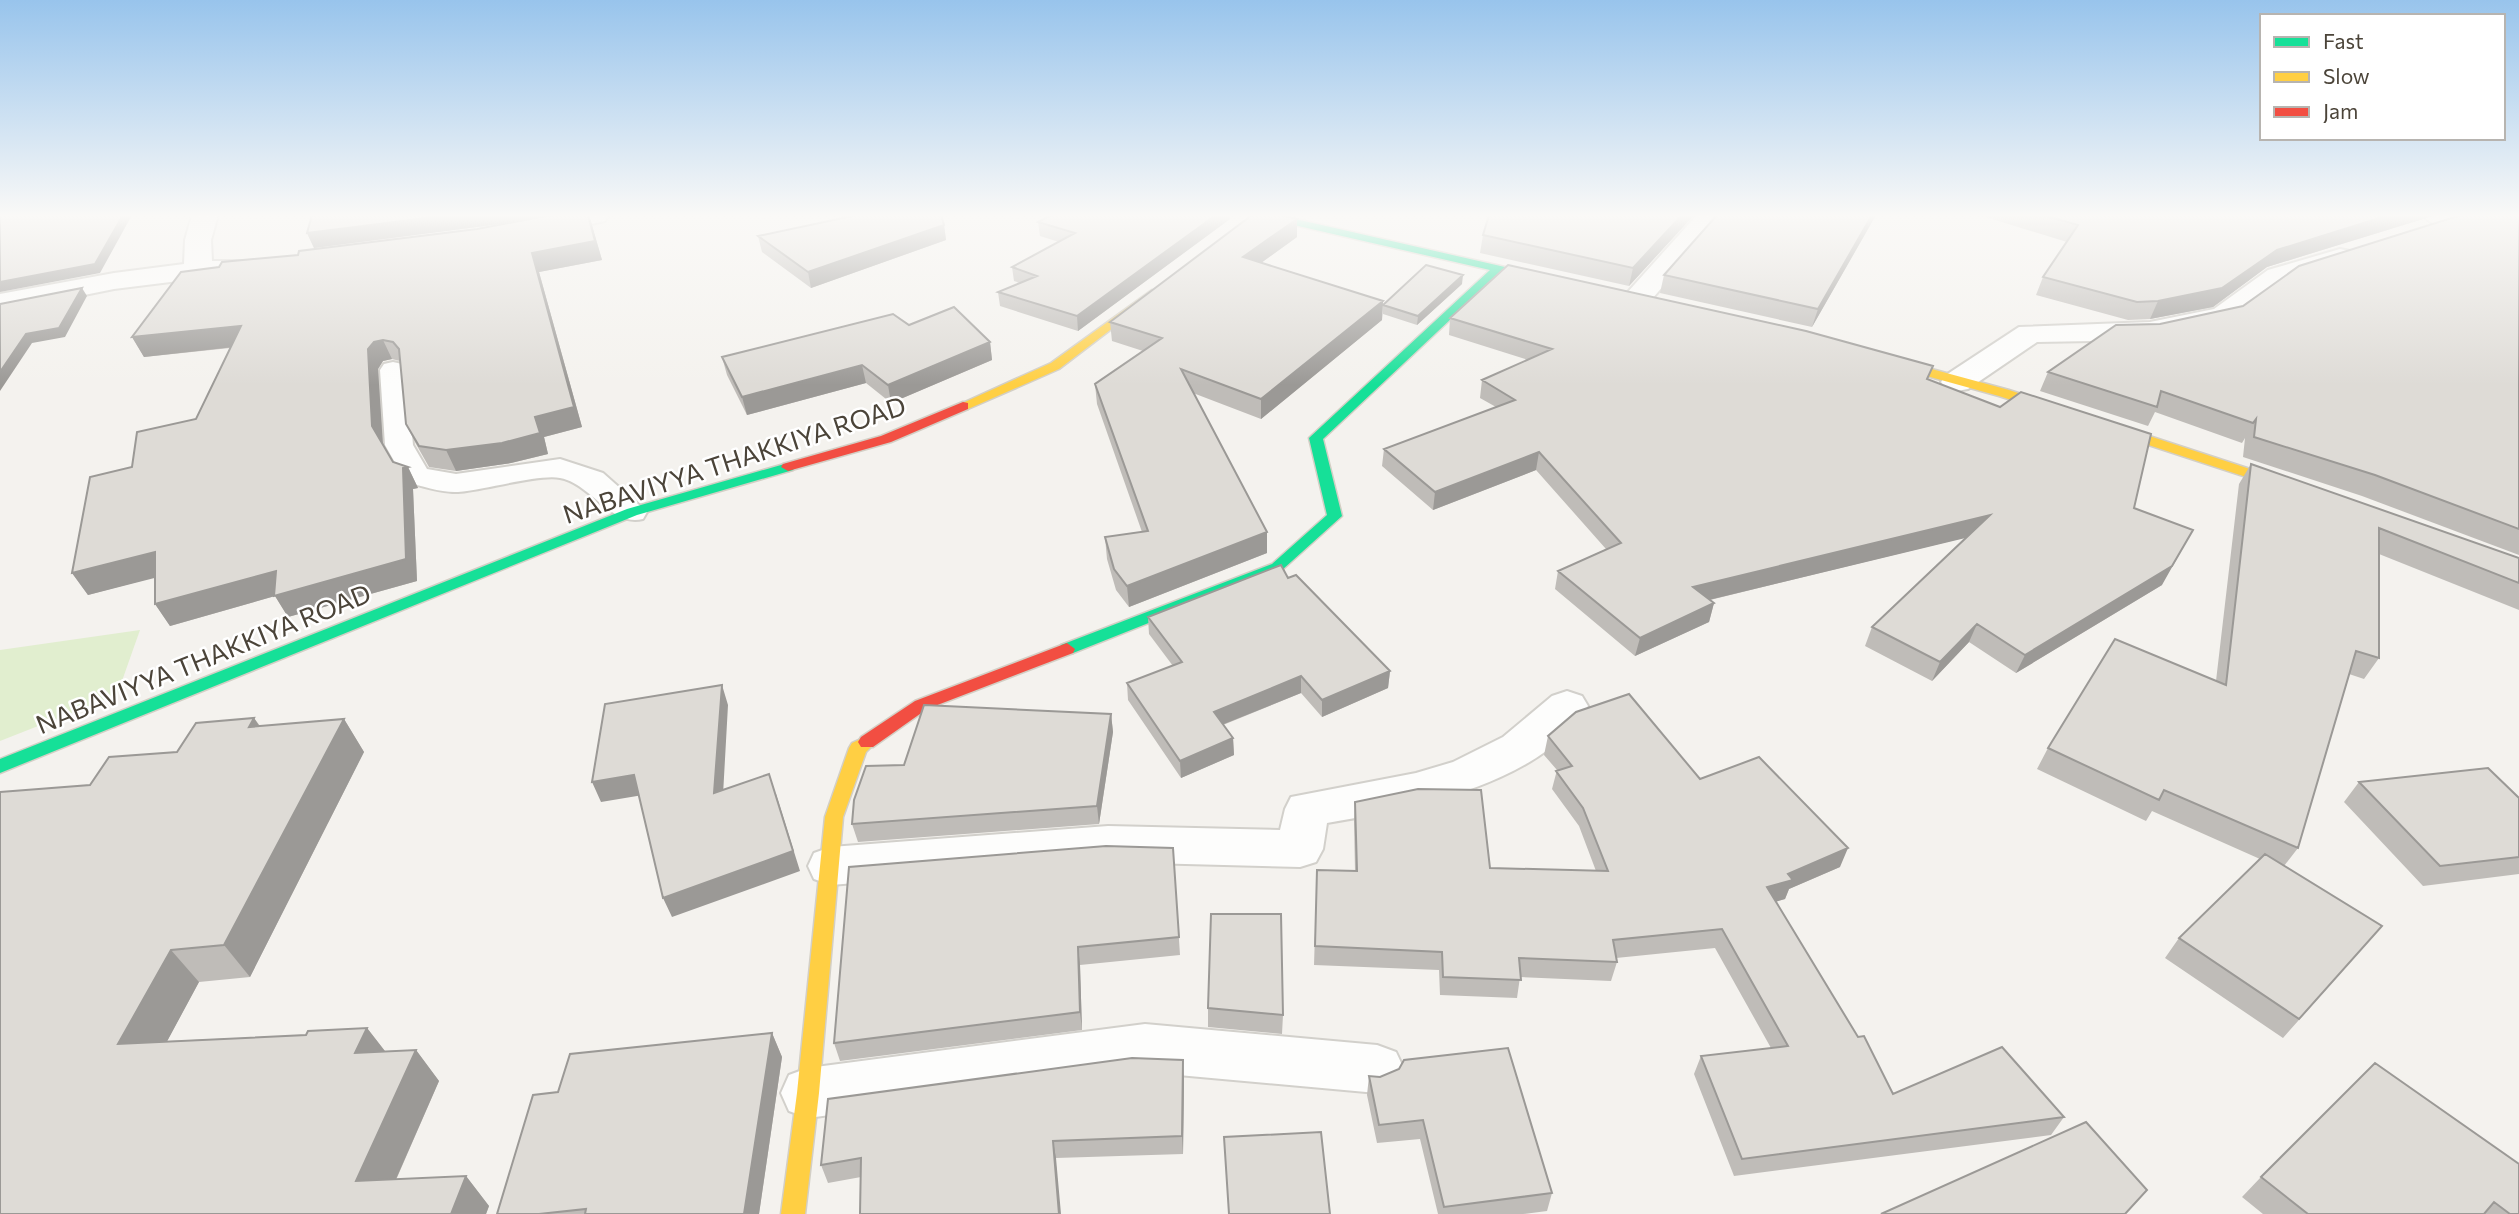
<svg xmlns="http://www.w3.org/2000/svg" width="2519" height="1214" font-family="Commissioner,sans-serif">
  <rect width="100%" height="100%" fill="#f4f2ee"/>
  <!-- green -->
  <path fill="#e1eecf" d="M 140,630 L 117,695 L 0,741 L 0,650 Z"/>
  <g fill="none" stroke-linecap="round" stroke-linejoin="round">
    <!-- lane casing -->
    <g stroke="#d2d0cb" stroke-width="4">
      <path id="lane" d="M 393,362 L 402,364 L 406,370 L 413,445 L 427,469 L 456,474 L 560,459 L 603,473 L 647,512 L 643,519 C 610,527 592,484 560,478 C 539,474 484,490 458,492 C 442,493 422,486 406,482 L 385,445 L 380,370 L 384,364 Z"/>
    </g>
    <!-- street casing -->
    <g stroke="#d2d0cb" stroke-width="4">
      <path id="street" d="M 192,215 L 218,215 L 211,240 L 212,261 L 243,261 L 247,267 L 243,273 L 114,289 L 0,312 L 0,294 L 114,273 L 184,264 L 185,240 Z
        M 559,215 L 609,215 L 605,221 L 539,235 L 530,233 L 526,227 L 530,221 Z
        M 1697,215 L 1724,215 L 1646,306 L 1636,309 L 1626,306 L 1622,300 L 1626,294 Z
        M 2423,215 L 2461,215 L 2466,221 L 2462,227 C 2450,230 2431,226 2423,215 Z
        M 2340,249 L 2350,251 L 2354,257 L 2350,263 L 2288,282 L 2233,322 L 2150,340 L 2037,342 L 1968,389 L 1957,391 L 1946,389 L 1941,382 L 1946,375 L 2019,327 L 2150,322 L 2214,309 L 2268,270 Z
        M 1567,691 L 1582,696 L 1588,706 C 1542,785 1410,809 1327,823 L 1323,849 L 1316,862 L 1300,867 L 1108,862 L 831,885 L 814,879 L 808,866 L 814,853 L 831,847 L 1108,826 L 1280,830 L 1285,809 L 1291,797 L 1416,773 L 1453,762 L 1503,737 L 1552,696 Z
        M 1145,1024 L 1377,1045 L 1396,1052 L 1404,1069 L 1396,1086 L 1377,1093 L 1145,1072 L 808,1118 L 789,1111 L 781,1093 L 789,1075 L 808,1068 Z"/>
    </g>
    <!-- fast casing -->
    <g stroke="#d3cfc5" stroke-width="3">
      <path id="fast" d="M 1259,215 L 1278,215 L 1518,270 L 1524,273 L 1518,276 L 1501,272 L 1323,439 L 1342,516 L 1282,570 L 1073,653 L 1061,653 L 1059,649 L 1061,645 L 1272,564 L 1327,515 L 1309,438 L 1490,270 L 1264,218 Z
        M 788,463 L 793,464 L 795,467 L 793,470 L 637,515 L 0,773 L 0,759 L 627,509 Z"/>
    </g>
    <!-- slow casing -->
    <g stroke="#d3cfc5" stroke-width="3">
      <path id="slow" d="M 1152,290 L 1158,293 L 1156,295 L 1059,369 L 968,409 L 958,409 L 956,406 L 1051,363 Z
        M 1880,355 L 2009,390 L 2302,486 L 2304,489 L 2297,493 L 2292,492 L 1999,396 L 1876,362 L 1876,356 Z
        M 867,736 L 873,737 L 876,742 L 866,752 L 843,817 L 819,1093 L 805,1214 L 781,1214 L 797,1093 L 825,817 L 849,748 L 852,743 Z"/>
    </g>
    <!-- jam casing -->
    <g stroke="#d3cfc5" stroke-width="3">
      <path id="jam" d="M 963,402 L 968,403 L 968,409 L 891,442 L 788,471 L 781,467 L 783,464 L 881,436 Z
        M 1067,643 L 1075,649 L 1073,653 L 927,709 L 873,747 L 861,747 L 858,742 L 861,737 L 915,701 Z"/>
    </g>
    <!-- lane -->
    <use href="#lane" fill="#fdfdfc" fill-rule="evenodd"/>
    <!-- street -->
    <use href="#street" fill="#fdfdfc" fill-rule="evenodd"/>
    <!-- fast -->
    <use href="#fast" fill="#16e098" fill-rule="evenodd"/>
    <!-- slow -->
    <use href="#slow" fill="#ffcf43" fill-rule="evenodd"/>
    <!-- jam -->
    <use href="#jam" fill="#f24e42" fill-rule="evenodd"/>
  </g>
  <!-- wall -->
  <path fill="#bfbcb8" d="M 312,215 L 589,215 L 602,260 L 539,272 L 582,427 L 544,437 L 548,454 L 511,463 L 456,471 L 429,467 L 416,444 L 406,424 L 400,361 L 392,359 L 383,361 L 378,369 L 383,443 L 393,462 L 408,467 L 418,488 L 413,489 L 417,581 L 288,617 L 275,596 L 170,626 L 155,604 L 155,577 L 88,595 L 72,573 L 90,477 L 132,467 L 137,432 L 196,419 L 230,348 L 144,357 L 132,337 L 181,272 L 219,267 L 222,262 L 298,255 L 299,251 L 477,229 L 509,223 L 314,248 L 307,233 Z
    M 1050,215 L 1230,215 L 1230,219 L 1078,331 L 1000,306 L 998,292 L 1020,283 L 1014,281 L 1012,267 L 1059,242 L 1040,236 L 1038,222 Z
    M 1489,215 L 1694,215 L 1629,286 L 1480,253 L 1483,235 Z
    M 1717,215 L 1876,215 L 1812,327 L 1660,293 L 1664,275 Z
    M 1979,215 L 2436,215 L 2267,267 L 2213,307 L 2150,319 L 2128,320 L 2036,295 L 2043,277 L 2067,242 Z
    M 2519,215 L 2519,555 L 2362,496 L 2243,457 L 2245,438 L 2242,443 L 2155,412 L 2148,426 L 2040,391 L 2048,372 L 2160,324 L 2243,306 Z
    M 1297,219 L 1297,237 L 1261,263 L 1383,301 L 1382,320 L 1261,419 L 1193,393 L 1267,532 L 1267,553 L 1129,607 L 1116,590 L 1107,559 L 1105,537 L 1142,532 L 1097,404 L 1095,384 L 1143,351 L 1112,341 L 1110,322 Z
    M 944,225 L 946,240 L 811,288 L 762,252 L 758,236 Z
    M 1462,284 L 1417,325 L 1383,314 L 1383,305 Z
    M 1450,318 L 1928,380 L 2134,508 L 2162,585 L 2016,673 L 1969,642 L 1932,681 L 1865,646 L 1872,627 L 1967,537 L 1710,600 L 1714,603 L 1709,622 L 1635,656 L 1555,589 L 1558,571 L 1606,549 L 1536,470 L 1433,510 L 1382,466 L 1384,449 L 1496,407 L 1480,398 L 1482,380 L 1528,360 L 1449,335 Z
    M 909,325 L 990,342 L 992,360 L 891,403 L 866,383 L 747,415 L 727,375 L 722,357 Z
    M 2251,464 L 2519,558 L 2519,610 L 2379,554 L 2379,658 L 2364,679 L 2349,674 L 2298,848 L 2284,866 L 2382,926 L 2283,1038 L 2165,958 L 2179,938 L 2260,859 L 2152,811 L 2146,821 L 2037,769 L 2048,748 L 2216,681 L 2239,484 Z
    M 1288,578 L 1390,671 L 1388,688 L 1322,717 L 1301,693 L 1223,725 L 1233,738 L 1234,755 L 1181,778 L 1128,700 L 1127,683 L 1173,666 L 1149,634 L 1148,617 Z
    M 1111,714 L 1113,732 L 1099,824 L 858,842 L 852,824 L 904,765 Z
    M 254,718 L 260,726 L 344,719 L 364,752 L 250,977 L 199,982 L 167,1041 L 306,1035 L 367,1028 L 385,1051 L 416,1050 L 439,1081 L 396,1180 L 466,1176 L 489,1206 L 486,1214 L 0,1214 L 177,752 Z
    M 1548,736 L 1700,779 L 1840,867 L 1789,889 L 1785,899 L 1775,902 L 1893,1094 L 2064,1117 L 2051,1135 L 1734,1176 L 1694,1074 L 1701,1056 L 1771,1048 L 1715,948 L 1616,958 L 1617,962 L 1611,981 L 1520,977 L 1517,998 L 1440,995 L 1439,970 L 1314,965 L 1317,870 L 1355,871 L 1354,821 L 1355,802 L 1490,868 L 1596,871 L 1579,826 L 1552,789 L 1557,770 L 1544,755 Z
    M 2359,782 L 2519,798 L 2519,874 L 2423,886 L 2344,802 Z
    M 1173,848 L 1180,955 L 1080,965 L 1082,1030 L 840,1061 L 834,1043 Z
    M 1208,1008 L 1283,1015 L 1282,1034 L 1208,1027 Z
    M 772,1033 L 782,1057 L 759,1214 L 497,1214 L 558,1092 Z
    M 1369,1076 L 1552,1193 L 1547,1211 L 1523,1214 L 1438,1214 L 1420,1139 L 1377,1143 L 1367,1095 Z
    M 1184,1078 L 1183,1154 L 1056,1158 L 861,1177 L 828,1183 L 821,1165 Z
    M 2519,1164 L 2519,1214 L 2263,1214 L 2242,1197 L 2261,1177 Z"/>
  <!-- shaded-wall -->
  <path fill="#9b9996" d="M 123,215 L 132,215 L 100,273 L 0,292 L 0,282 Z
    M 450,215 L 571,215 L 314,248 L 307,233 Z
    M 589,215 L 602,260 L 539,272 L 582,427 L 544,437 L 548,454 L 511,463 L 456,471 L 446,450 L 535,417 L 532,253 Z
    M 1216,215 L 1230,215 L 1230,219 L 1078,331 L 1077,316 Z
    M 1682,215 L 1694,215 L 1629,286 L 1633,268 Z
    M 1872,215 L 1876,215 L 1812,327 L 1818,309 Z
    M 2389,215 L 2436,215 L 2267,267 L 2213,307 L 2150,319 L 2158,301 L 2277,250 Z
    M 1297,219 L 1297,237 L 1243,276 L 1243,257 Z
    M 944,225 L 946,240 L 811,288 L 808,272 Z
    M 1463,275 L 1462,284 L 1417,325 L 1418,316 Z
    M 82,288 L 87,296 L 65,337 L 32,343 L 0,391 L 0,372 L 26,334 Z
    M 1383,301 L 1382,320 L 1261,419 L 1261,399 Z
    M 241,326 L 252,345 L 144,357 L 132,337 Z
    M 383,340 L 392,359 L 383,361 L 378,369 L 383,446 L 372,426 L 368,349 L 374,342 Z
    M 990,342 L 992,360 L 891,403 L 888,385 Z
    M 862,365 L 866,383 L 747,415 L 742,397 Z
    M 1539,452 L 1536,470 L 1433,510 L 1435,492 Z
    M 408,467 L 418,488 L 413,489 L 417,581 L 288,617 L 275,596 L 170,626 L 155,604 L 403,468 Z
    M 1990,515 L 1982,534 L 1688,605 L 1693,587 Z
    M 2193,530 L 2162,585 L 2016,673 L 2025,655 Z
    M 1267,532 L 1267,553 L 1129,607 L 1127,586 Z
    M 155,552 L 170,574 L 88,595 L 72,573 Z
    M 1714,603 L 1709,622 L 1635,656 L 1640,638 Z
    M 1977,624 L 1969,642 L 1932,681 L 1940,662 Z
    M 1390,671 L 1388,688 L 1322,717 L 1322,700 Z
    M 1301,676 L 1301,693 L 1214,728 L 1214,712 Z
    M 722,685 L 728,705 L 722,813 L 714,793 Z
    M 1111,714 L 1113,732 L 1099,824 L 1097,806 Z
    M 254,718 L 276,751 L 249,727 Z
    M 344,719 L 364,752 L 250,977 L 224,945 Z
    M 1233,738 L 1234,755 L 1181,778 L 1180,761 Z
    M 634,775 L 643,795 L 601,802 L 592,782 Z
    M 776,794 L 800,871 L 672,917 L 663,898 Z
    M 1848,848 L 1840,867 L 1789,889 L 1785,899 L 1760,906 L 1767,887 L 1788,874 Z
    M 1078,947 L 1080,965 L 1082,1030 L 1080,1012 Z
    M 171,950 L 199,982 L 149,1075 L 118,1044 Z
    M 367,1028 L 391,1059 L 355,1053 Z
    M 772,1033 L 782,1057 L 759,1214 L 744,1214 Z
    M 416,1050 L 439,1081 L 382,1211 L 356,1181 Z
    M 1183,1060 L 1184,1078 L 1183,1154 L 1182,1136 Z
    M 1053,1141 L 1056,1158 L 1061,1214 L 1059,1214 Z
    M 466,1176 L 489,1206 L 486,1214 L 451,1214 Z"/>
  <!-- building -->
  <path fill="#dedbd6" stroke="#9b9996" stroke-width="2" d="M 0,215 L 123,215 L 95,264 L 0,282 Z
    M 312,215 L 450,215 L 307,233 Z
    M 551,215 L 588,215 L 595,241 L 532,253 L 574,407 L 535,417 L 540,433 L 502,443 L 446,450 L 419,446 L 406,424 L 399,349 L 393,342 L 383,340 L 374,342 L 368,349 L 372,426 L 393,462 L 408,467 L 403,468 L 406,559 L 274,596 L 276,571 L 155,604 L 155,552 L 72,573 L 90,477 L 132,467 L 137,432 L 196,419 L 241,326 L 132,337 L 181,272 L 219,267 L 222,262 L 298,255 L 299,251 L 477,229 Z
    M 857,215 L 941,215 L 944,225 L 808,272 L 758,236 Z
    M 1051,215 L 1216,215 L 1077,316 L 998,292 L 1037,276 L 1012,267 L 1075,233 L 1038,222 Z
    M 1252,215 L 1281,215 L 1297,219 L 1243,257 L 1383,301 L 1261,399 L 1181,369 L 1267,532 L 1127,586 L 1114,569 L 1105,537 L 1148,531 L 1095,384 L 1162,338 L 1110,322 Z
    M 1489,215 L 1682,215 L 1633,268 L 1483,235 Z
    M 1717,215 L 1872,215 L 1818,309 L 1664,275 Z
    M 2043,215 L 2389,215 L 2277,250 L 2222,288 L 2158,301 L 2137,302 L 2043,277 L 2078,225 Z
    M 2461,215 L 2519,215 L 2519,529 L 2375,475 L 2254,437 L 2256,419 L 2253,423 L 2161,391 L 2157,407 L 2048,372 L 2116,325 L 2160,324 L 2243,306 L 2299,266 Z
    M 1426,265 L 1463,275 L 1418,316 L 1383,305 Z
    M 1508,265 L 1806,331 L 1933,366 L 1927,379 L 2000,407 L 2021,392 L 2151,434 L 2134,508 L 2193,530 L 2172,566 L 2025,655 L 1977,624 L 1940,662 L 1872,627 L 1990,515 L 1693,587 L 1714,603 L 1640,638 L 1558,571 L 1621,543 L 1539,452 L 1435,492 L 1384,449 L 1515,400 L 1482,380 L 1552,349 L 1450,318 Z
    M 82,288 L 59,328 L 26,334 L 0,372 L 0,304 Z
    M 954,307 L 990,342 L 888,385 L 862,365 L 742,397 L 722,357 L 893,314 L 909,325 Z
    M 2251,464 L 2519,558 L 2519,583 L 2379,528 L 2379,658 L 2356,651 L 2298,848 L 2164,790 L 2159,800 L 2048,748 L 2115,639 L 2226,685 Z
    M 1281,565 L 1288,578 L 1296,575 L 1390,671 L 1322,700 L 1301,676 L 1214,712 L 1233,738 L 1180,761 L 1127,683 L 1182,662 L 1148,617 Z
    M 722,685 L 714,793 L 769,774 L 793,851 L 663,898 L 634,775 L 592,782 L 605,704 Z
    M 1629,694 L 1700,779 L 1759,757 L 1848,848 L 1788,874 L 1793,880 L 1767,887 L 1858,1037 L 1864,1036 L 1893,1094 L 2002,1047 L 2064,1117 L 1742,1159 L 1701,1056 L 1788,1046 L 1722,929 L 1613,940 L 1617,962 L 1519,958 L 1521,980 L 1443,977 L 1442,952 L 1315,946 L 1317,870 L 1357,871 L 1355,802 L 1418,789 L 1481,790 L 1490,868 L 1608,871 L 1583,808 L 1556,771 L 1572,766 L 1548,736 L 1576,712 Z
    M 924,705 L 1111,714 L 1097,806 L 852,824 L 854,800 L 866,766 L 904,765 Z
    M 254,718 L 249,727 L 344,719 L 224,945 L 171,950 L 118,1044 L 306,1035 L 308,1031 L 367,1028 L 355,1053 L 416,1050 L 356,1181 L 466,1176 L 451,1214 L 0,1214 L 0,792 L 90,785 L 109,757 L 177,752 L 196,723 Z
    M 2488,768 L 2519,798 L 2519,857 L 2440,866 L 2359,782 Z
    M 1106,846 L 1173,848 L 1179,937 L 1078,947 L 1080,1012 L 834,1043 L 849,867 Z
    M 2265,854 L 2382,926 L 2299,1019 L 2179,938 Z
    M 1211,914 L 1281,914 L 1283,1015 L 1208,1008 Z
    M 772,1033 L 744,1214 L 585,1214 L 586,1209 L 539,1214 L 497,1214 L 533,1095 L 558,1092 L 570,1054 Z
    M 1508,1048 L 1552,1193 L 1444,1207 L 1423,1120 L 1379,1125 L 1369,1076 L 1380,1077 L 1399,1069 L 1404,1060 Z
    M 1132,1058 L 1183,1060 L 1182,1136 L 1053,1141 L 1059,1214 L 860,1214 L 861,1158 L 821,1165 L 828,1099 Z
    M 2375,1063 L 2519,1164 L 2519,1214 L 2510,1214 L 2494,1202 L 2484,1214 L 2308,1214 L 2261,1177 Z
    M 2086,1122 L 2147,1190 L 2125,1214 L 1881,1214 Z
    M 1321,1132 L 1330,1214 L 1229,1214 L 1224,1137 Z"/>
  <!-- sky -->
  <linearGradient id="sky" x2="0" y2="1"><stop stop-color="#98c4ec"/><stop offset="0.56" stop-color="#faf9f7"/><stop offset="1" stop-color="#faf9f7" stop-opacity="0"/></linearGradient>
  <rect width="2519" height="385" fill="url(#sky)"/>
  <g text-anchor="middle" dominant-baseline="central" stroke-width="5" stroke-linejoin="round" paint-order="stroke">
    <!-- street labels -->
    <g font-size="26" fill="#4b4439" stroke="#fff">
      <text transform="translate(734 459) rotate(-18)">NABAVIYYA THAKKIYA ROAD</text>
      <text transform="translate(203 658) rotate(-22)">NABAVIYYA THAKKIYA ROAD</text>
    </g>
  </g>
  <!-- legend -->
  <rect x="2260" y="14" width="245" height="126" fill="#ffffff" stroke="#b7b4b0" stroke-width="2"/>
  <rect x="2274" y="37" width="35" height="10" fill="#16e098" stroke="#b7b4b0" stroke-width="2"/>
  <text x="2323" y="49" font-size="21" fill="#4b4439">Fast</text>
  <rect x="2274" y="72" width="35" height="10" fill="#ffcf43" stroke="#b7b4b0" stroke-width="2"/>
  <text x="2323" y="84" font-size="21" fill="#4b4439">Slow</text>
  <rect x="2274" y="107" width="35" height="10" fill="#f24e42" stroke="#b7b4b0" stroke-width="2"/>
  <text x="2323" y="119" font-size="21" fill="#4b4439">Jam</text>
</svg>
